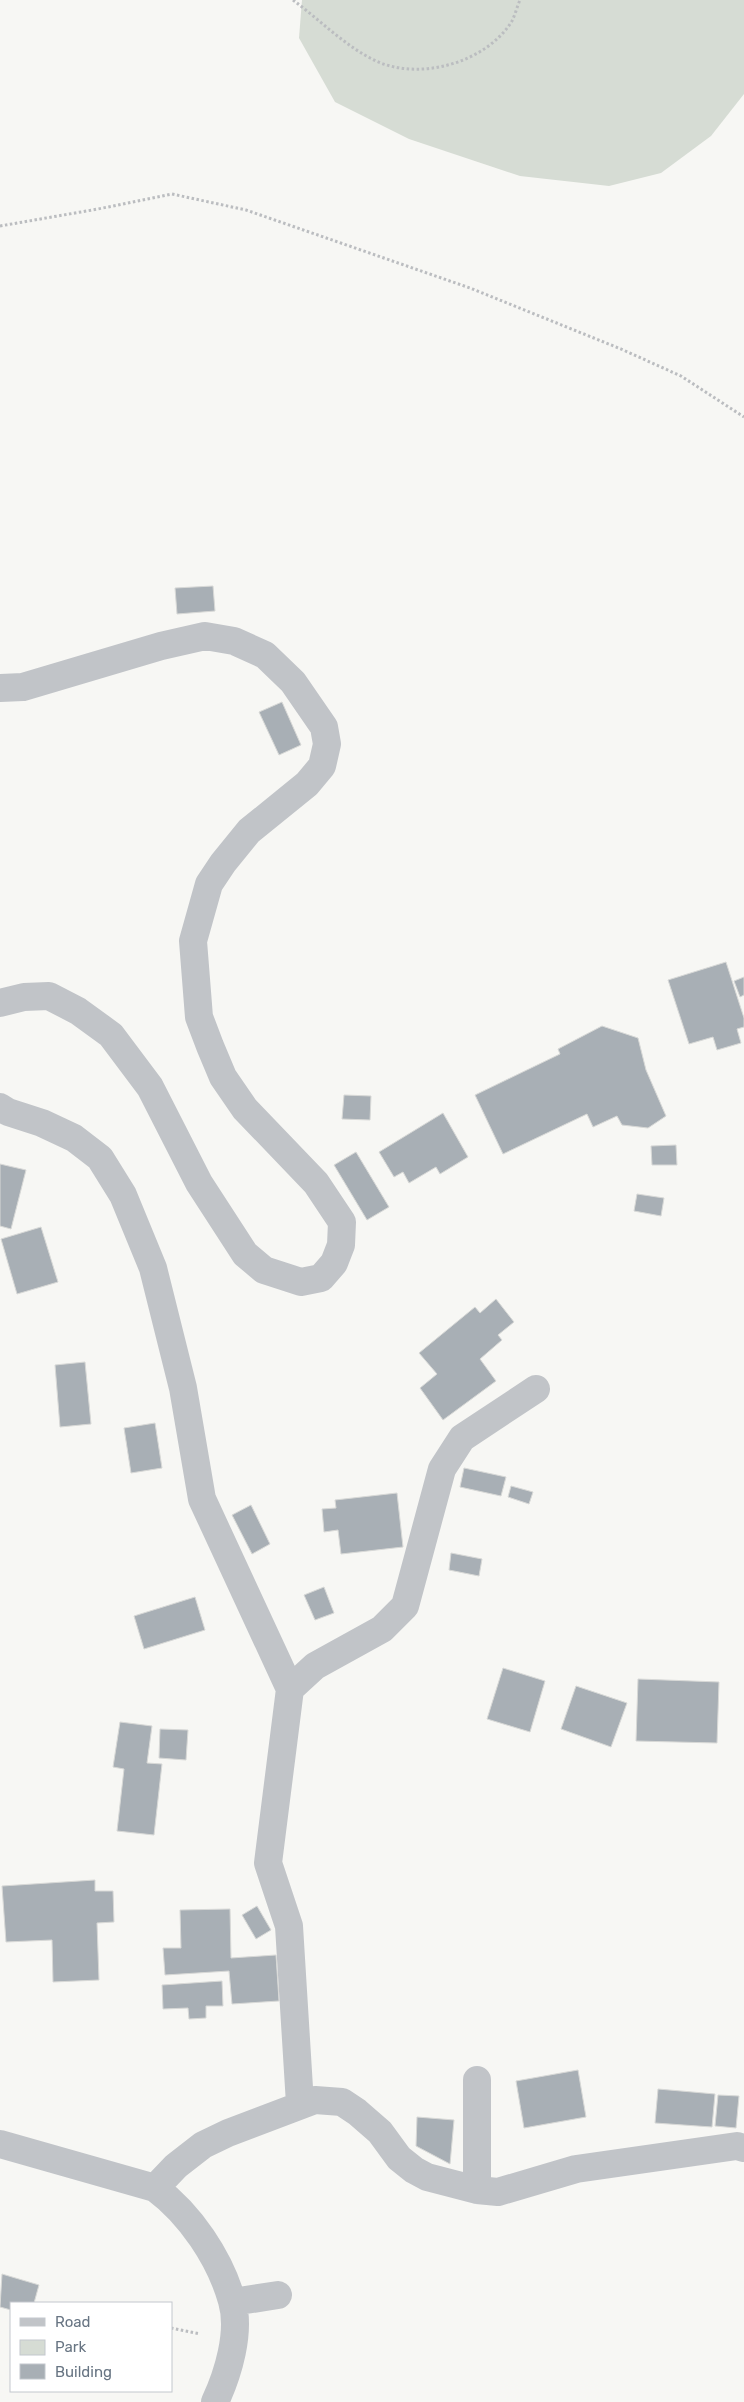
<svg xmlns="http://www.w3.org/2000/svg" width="744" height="2402" font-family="Rubik,sans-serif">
  <rect width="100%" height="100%" fill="#f7f7f4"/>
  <!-- green -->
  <path fill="#d6dcd4" d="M 302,0 L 744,0 L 744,94 L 711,136 L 661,173 L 609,186 L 520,176 L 409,139 L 335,102 L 299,38 Z"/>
  <!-- building -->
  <path fill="#a8afb5" stroke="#d8d9d7" d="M 213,586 L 215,611 L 177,614 L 175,588 Z
    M 282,702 L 301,745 L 279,755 L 259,712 Z
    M 726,962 L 744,1018 L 744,1027 L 737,1029 L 741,1043 L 717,1050 L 713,1037 L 689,1044 L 668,980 Z
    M 744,977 L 744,995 L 740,997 L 734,981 Z
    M 602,1026 L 638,1038 L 646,1070 L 666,1116 L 648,1128 L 622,1125 L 617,1116 L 593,1127 L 587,1114 L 503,1154 L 475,1095 L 560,1054 L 558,1049 Z
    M 344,1095 L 371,1096 L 370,1120 L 342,1119 Z
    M 443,1113 L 468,1157 L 440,1174 L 436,1167 L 409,1183 L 403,1172 L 394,1177 L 379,1152 Z
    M 676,1145 L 677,1165 L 652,1165 L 651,1146 Z
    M 356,1152 L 389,1207 L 367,1220 L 334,1165 Z
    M 0,1164 L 26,1170 L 11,1229 L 0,1226 Z
    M 637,1194 L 664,1198 L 661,1216 L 634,1211 Z
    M 41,1227 L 58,1282 L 17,1294 L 1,1239 Z
    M 496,1299 L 514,1322 L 498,1335 L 502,1340 L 480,1359 L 496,1381 L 443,1420 L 420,1388 L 437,1374 L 419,1353 L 475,1307 L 480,1313 Z
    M 85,1362 L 91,1424 L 60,1427 L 55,1365 Z
    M 155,1423 L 162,1468 L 131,1473 L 124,1428 Z
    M 464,1468 L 506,1477 L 501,1496 L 460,1487 Z
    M 511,1486 L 533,1492 L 529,1504 L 508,1497 Z
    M 397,1493 L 403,1547 L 341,1554 L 338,1530 L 324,1532 L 322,1509 L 336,1508 L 335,1500 Z
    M 251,1505 L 270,1544 L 252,1554 L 232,1515 Z
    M 451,1553 L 482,1559 L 479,1576 L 449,1570 Z
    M 324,1587 L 334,1613 L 315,1620 L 304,1595 Z
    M 195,1597 L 205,1630 L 144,1649 L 134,1616 Z
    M 503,1668 L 545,1681 L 530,1732 L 487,1719 Z
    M 638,1679 L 719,1682 L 717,1743 L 636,1741 Z
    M 576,1686 L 627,1703 L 611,1747 L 561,1729 Z
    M 120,1722 L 152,1726 L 147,1763 L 162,1764 L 154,1835 L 117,1831 L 124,1769 L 113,1767 Z
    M 160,1729 L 188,1730 L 186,1760 L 159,1758 Z
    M 95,1880 L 95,1891 L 113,1891 L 114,1922 L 97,1923 L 99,1980 L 53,1982 L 52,1940 L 6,1942 L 2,1886 Z
    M 257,1906 L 271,1930 L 256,1939 L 242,1915 Z
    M 230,1909 L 231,1958 L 276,1955 L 279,2001 L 232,2004 L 229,1971 L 165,1975 L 163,1948 L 181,1948 L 180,1910 Z
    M 222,1981 L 223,2006 L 206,2006 L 206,2018 L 189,2019 L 188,2008 L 163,2009 L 162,1985 Z
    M 578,2070 L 586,2117 L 524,2128 L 516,2081 Z
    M 658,2089 L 715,2094 L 712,2127 L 655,2123 Z
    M 718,2095 L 739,2096 L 736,2128 L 715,2126 Z
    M 417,2117 L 454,2120 L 450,2164 L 416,2146 Z
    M 2,2274 L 39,2285 L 34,2303 L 11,2303 L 11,2310 L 0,2307 Z"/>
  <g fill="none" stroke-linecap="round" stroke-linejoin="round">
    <!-- path -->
    <path stroke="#bbbdc0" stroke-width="3" stroke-dasharray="2.5 2.5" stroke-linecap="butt" d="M 293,0 C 320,20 346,47 376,61 C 420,81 486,63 512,21 C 515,15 517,7 520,0
      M 0,226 L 98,209 L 172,194 L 246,210 L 470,288 L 621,349 L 681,376 L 744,417
      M 171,2328 L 200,2334"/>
    <!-- minor -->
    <path stroke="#c1c4c8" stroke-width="28" d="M 0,688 L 23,687 L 161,646 L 205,636 L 234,641 L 265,655 L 293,682 L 324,727 L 327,744 L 322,766 L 307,784 L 249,831 L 223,863 L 209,884 L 193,941 L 199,1017 L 210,1046 L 223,1077 L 245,1109 L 316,1183 L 342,1222 L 341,1245 L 334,1263 L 321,1278 L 301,1282 L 264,1270 L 245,1254 L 199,1183 L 150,1087 L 111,1035 L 78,1011 L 49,996 L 24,997 L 0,1003
      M 0,1107 L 8,1112 L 42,1123 L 74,1138 L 100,1158 L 123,1195 L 153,1268 L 183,1388 L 202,1499 L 290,1689 L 268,1863 L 289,1926 L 300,2104
      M 290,1689 L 315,1666 L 382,1629 L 405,1606 L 442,1469 L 462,1438 L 536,1389
      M 0,2144 L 155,2188 C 190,2214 220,2258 232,2301 C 241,2332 228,2374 215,2402
      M 155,2188 L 176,2166 L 203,2145 L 228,2133 L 315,2100 L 342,2102 L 357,2112 L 380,2132 L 399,2158 L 414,2170 L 427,2177 L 477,2190 L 498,2192 L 576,2169 L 737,2146 L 744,2148
      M 477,2190 L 477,2080
      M 233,2302 L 278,2295"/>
  </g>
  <!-- legend -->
  <rect x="10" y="2302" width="162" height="90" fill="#ffffff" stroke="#c3c8cd"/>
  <rect x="20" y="2318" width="25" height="8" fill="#c1c4c8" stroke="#c3c8cd"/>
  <text x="55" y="2327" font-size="15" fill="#687583">Road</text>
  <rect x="20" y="2340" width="25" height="15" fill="#d6dcd4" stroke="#c3c8cd"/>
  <text x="55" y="2352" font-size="15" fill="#687583">Park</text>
  <rect x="20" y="2364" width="25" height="15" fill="#a8afb5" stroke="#c3c8cd"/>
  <text x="55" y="2377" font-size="15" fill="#687583">Building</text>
</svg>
